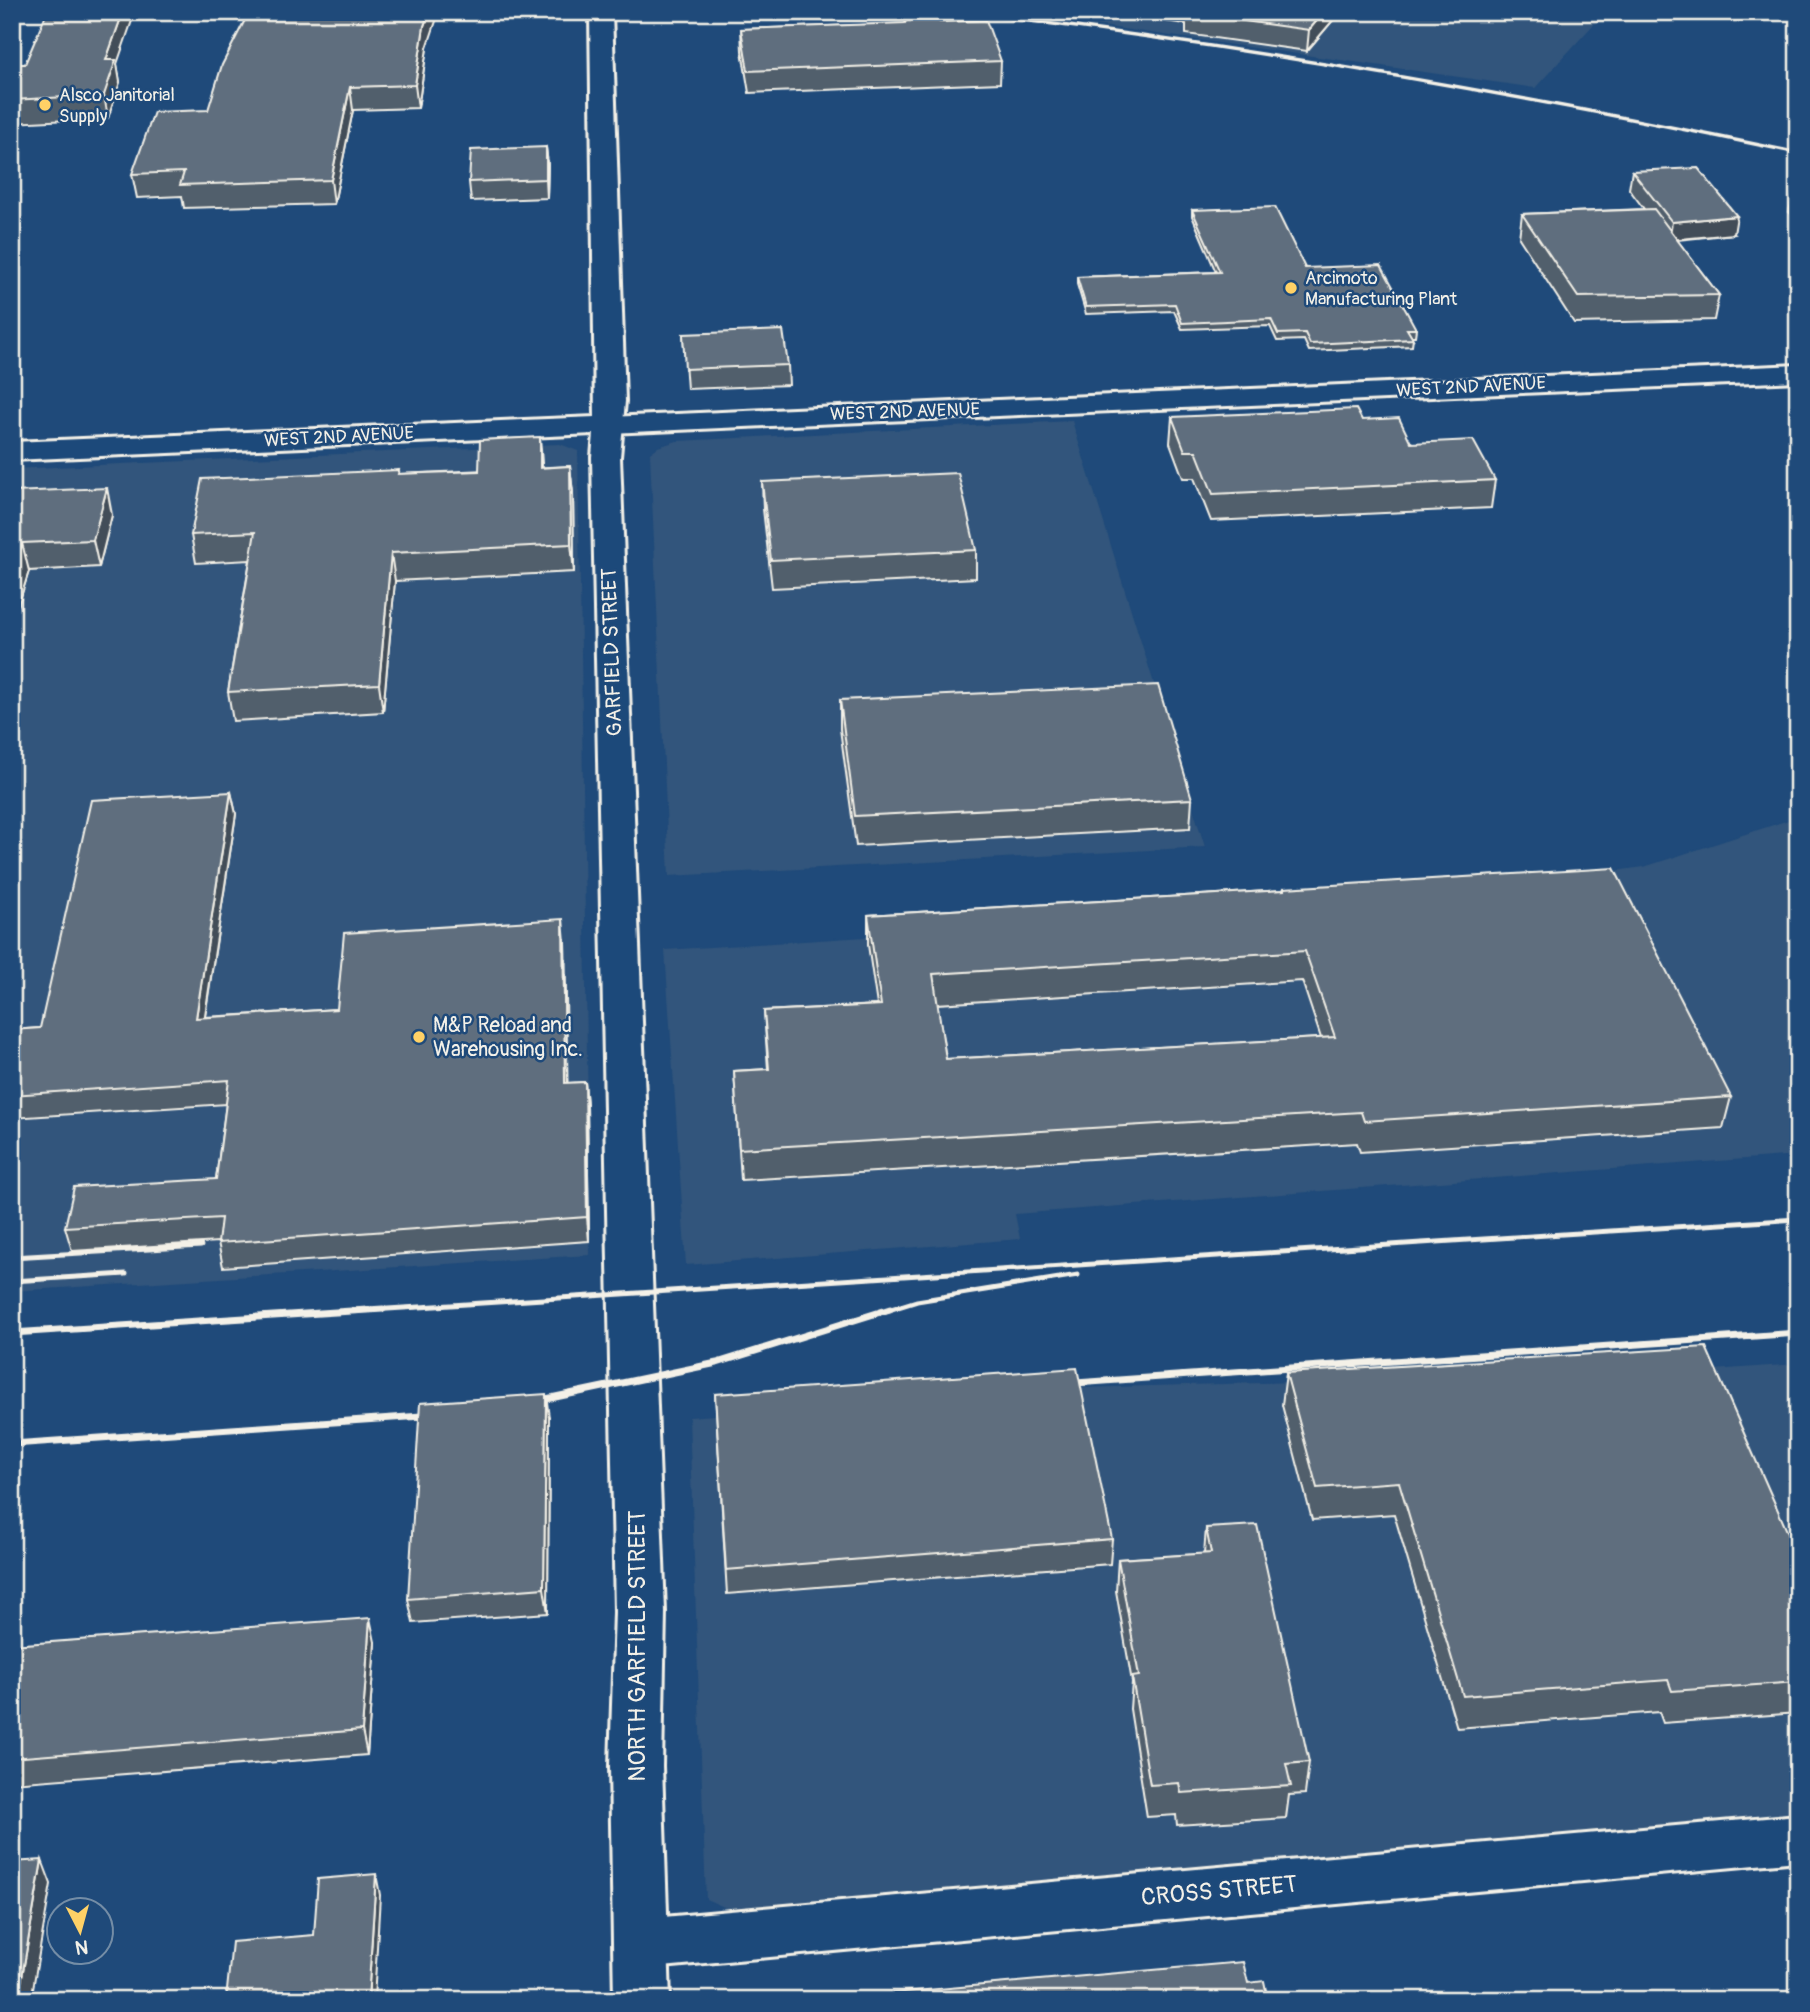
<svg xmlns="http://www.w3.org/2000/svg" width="1810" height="2012" font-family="Pangolin,sans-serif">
  <rect width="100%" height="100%" fill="#1f4a7a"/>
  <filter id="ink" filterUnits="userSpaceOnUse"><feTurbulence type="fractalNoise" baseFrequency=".0143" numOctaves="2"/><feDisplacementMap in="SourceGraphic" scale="14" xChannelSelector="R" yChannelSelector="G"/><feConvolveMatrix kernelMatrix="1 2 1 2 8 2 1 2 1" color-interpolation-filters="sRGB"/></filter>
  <g filter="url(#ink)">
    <!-- built -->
    <path fill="#32557b" d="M 1005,12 L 1605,12 L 1535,88 Z
      M 1072,421 L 1205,847 L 669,876 L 650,453 L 658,447 L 677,441 Z
      M 560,444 L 578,451 L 590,1255 L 12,1291 L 12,469 Z
      M 1798,817 L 1798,1155 L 1015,1214 L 1020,1239 L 686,1265 L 665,950 L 1371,904 L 1644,867 Z
      M 1798,1364 L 1798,1812 L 733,1911 L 706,1899 L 689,1417 L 1078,1388 L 1699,1371 Z"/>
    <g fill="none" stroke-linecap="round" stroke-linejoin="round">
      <!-- street casing -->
      <g stroke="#f4f1e8" stroke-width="6">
        <path id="street" d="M 1798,365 L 1798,381 L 609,433 L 599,431 L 595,425 L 599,419 L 609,417 Z
          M 1798,1815 L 1798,1861 L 641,1969 L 622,1961 L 614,1944 L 622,1927 L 641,1919 Z"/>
      </g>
      <!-- secondary casing -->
      <g stroke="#f4f1e8" stroke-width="6">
        <path id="secondary" d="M 590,12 L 612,12 L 625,401 L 620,457 L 665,1612 L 662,1766 L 670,2000 L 614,2000 L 610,1766 L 615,1612 L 592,457 L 594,434 L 12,460 L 12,442 L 595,417 Z"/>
      </g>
      <!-- street -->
      <use href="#street" fill="#1f4a7a" fill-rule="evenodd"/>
      <!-- secondary -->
      <use href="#secondary" fill="#1f4a7a" fill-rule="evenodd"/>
      <!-- rail-far2 -->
      <path stroke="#f4f1e8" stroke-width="3.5" d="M 955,12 C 1239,45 1519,94 1798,153"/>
      <!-- rail-far1 -->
      <path stroke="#f4f1e8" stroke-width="5" d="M 12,1257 L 201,1246
        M 12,1281 L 126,1274
        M 356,1311 L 1798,1219
        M 885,1311 L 917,1301 L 1078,1275"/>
      <!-- rail -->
      <path stroke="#f4f1e8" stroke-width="7" d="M 12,1333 L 383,1309
        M 1061,1384 L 1798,1333
        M 527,1403 L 717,1363 L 890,1309
        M 12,1444 L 437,1415"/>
    </g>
    <!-- wall -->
    <path fill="#515f6c" stroke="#f4f1e8" stroke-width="2" fill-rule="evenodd" d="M 1108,12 L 1340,12 L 1307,51 L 1186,34 L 1186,24 L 1108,13 Z
      M 948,22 L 1001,61 L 1000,83 L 749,93 L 742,51 L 741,29 Z
      M 427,48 L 418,108 L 353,110 L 334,204 L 184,208 L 182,196 L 137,198 L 132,174 L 208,110 Z
      M 12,64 L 117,64 L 120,82 L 108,118 L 12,123 Z
      M 546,147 L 548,165 L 547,198 L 471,201 L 469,182 Z
      M 1632,171 L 1734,234 L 1677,240 L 1719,295 L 1714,320 L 1574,323 L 1519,238 L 1522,214 L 1644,209 L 1629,189 Z
      M 1793,193 L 1798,193 L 1798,222 L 1789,212 Z
      M 1192,210 L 1305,268 L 1416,329 L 1415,336 L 1411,336 L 1413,339 L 1412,346 L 1309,351 L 1304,340 L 1277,341 L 1270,326 L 1182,329 L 1174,311 L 1086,314 L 1077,284 L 1077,277 L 1216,272 L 1192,216 Z
      M 683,334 L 788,365 L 789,385 L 687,389 Z
      M 1172,417 L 1362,420 L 1495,480 L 1491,508 L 1211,521 L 1194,478 L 1183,478 L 1170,443 Z
      M 570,466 L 573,493 L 574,572 L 395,581 L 383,712 L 233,721 L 228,692 L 250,560 L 196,563 L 191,535 L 399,470 L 399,474 Z
      M 762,482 L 976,550 L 976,578 L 772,588 L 763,509 Z
      M 12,492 L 112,515 L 99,567 L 29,571 L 12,625 Z
      M 840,700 L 1192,799 L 1190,828 L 856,846 L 840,729 Z
      M 231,792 L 236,814 L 205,1017 L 337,1009 L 565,942 L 567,1083 L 585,1082 L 587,1105 L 589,1241 L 223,1267 L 218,1242 L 72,1251 L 65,1227 L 216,1179 L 226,1104 L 12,1118 L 12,1030 L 40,1028 Z
      M 1284,888 L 1731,1097 L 1723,1128 L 1360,1152 L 1357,1143 L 741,1180 L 734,1071 L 768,1069 L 764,1011 L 877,1005 L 868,945 L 868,915 L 1283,890 ZM 1302,981 L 1321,1038 L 946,1059 L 937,1004 Z
      M 1286,1373 L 1798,1556 L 1798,1713 L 1663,1723 L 1659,1712 L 1457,1728 L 1394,1514 L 1312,1520 L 1282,1405 Z
      M 715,1394 L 1112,1539 L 1110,1564 L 727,1594 Z
      M 549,1418 L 548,1613 L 413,1623 L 408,1599 Z
      M 1206,1528 L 1309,1762 L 1305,1794 L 1289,1795 L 1286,1818 L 1177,1825 L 1176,1815 L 1147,1817 L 1130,1709 L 1132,1682 L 1116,1591 L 1118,1559 L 1204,1554 Z
      M 375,1642 L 367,1755 L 12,1783 L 12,1645 Z"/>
    <!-- shaded-wall -->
    <path fill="#424d58" stroke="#f4f1e8" stroke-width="2" d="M 123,12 L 135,12 L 117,64 L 120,82 L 108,118 L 104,95 L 106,60 Z
      M 429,12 L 439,12 L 427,48 L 418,108 L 415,85 L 424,26 Z
      M 943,12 L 951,12 L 940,44 L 940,22 Z
      M 1324,12 L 1340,12 L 1307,51 L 1309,30 Z
      M 350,87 L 353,110 L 334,204 L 331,180 Z
      M 546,147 L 548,165 L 547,198 L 546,179 Z
      M 1737,216 L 1734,234 L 1669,240 L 1672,222 Z
      M 540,437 L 542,463 L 542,495 L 540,468 Z
      M 570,466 L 573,493 L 574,572 L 571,544 Z
      M 107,488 L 112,515 L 99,567 L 93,540 Z
      M 22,543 L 29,571 L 12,625 L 12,576 Z
      M 391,553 L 395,581 L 383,712 L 379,684 Z
      M 231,792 L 236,814 L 201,1041 L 196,1018 Z
      M 563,919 L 565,942 L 568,1107 L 565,1083 Z
      M 585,1082 L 587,1105 L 589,1241 L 587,1217 Z
      M 546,1394 L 549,1418 L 548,1613 L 544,1588 Z
      M 370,1618 L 375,1642 L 367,1755 L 362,1730 Z
      M 42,1860 L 51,1884 L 31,2000 L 18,2000 Z
      M 376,1874 L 380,1895 L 374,2000 L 368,2000 Z"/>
    <!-- building -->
    <path fill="#5e6e7e" stroke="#f4f1e8" stroke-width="2" fill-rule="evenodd" d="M 47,12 L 123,12 L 106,60 L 116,60 L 104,95 L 12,100 L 12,64 L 25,64 Z
      M 249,12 L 429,12 L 424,26 L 415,85 L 350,87 L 331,180 L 180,185 L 184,172 L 132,174 L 154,112 L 208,110 L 222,65 Z
      M 910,12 L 943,12 L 940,22 L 986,20 L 1001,61 L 748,71 L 741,29 L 905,23 Z
      M 1188,12 L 1324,12 L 1309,30 L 1187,13 Z
      M 546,147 L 546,179 L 469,182 L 471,150 Z
      M 1698,168 L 1737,216 L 1672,222 L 1632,171 Z
      M 1275,207 L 1305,268 L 1381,265 L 1416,329 L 1407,329 L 1413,339 L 1310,344 L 1305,333 L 1278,334 L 1271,319 L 1182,323 L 1175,304 L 1086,307 L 1077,277 L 1220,272 L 1192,210 Z
      M 1654,209 L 1719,295 L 1578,297 L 1522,214 Z
      M 783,330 L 788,365 L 685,369 L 683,334 Z
      M 1356,409 L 1362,420 L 1399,418 L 1411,443 L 1473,440 L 1495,480 L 1213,494 L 1196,451 L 1185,451 L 1172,417 Z
      M 540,437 L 540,468 L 570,466 L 571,544 L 391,553 L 379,684 L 228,692 L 255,532 L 191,535 L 202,479 L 399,470 L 398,474 L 479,471 L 480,440 Z
      M 958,473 L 976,550 L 771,560 L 762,482 Z
      M 107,488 L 93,540 L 22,543 L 12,576 L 12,492 Z
      M 1158,685 L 1192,799 L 855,816 L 840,700 Z
      M 231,792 L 196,1018 L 337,1009 L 344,933 L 563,919 L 565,1083 L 585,1082 L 587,1217 L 218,1243 L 221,1218 L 65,1227 L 74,1187 L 216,1179 L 229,1080 L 12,1095 L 12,1030 L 40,1028 L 91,800 Z
      M 1614,868 L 1731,1097 L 1364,1121 L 1361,1112 L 739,1149 L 734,1071 L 769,1069 L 764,1011 L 881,1005 L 868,915 L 1284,890 L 1284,888 ZM 1305,951 L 1335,1037 L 946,1059 L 933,974 Z
      M 1706,1347 L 1798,1556 L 1798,1682 L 1672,1691 L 1668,1680 L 1463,1696 L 1399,1482 L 1317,1488 L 1286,1373 Z
      M 1077,1368 L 1112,1539 L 726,1570 L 715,1394 Z
      M 546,1394 L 544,1588 L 408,1599 L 420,1403 Z
      M 1257,1525 L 1309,1762 L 1286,1764 L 1291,1786 L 1181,1793 L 1179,1783 L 1150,1785 L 1132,1677 L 1139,1676 L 1118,1559 L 1211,1553 L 1206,1528 Z
      M 370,1618 L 362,1730 L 12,1758 L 12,1645 Z
      M 42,1860 L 18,2000 L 12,2000 L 12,1862 Z
      M 376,1874 L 368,2000 L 226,2000 L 232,1942 L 314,1935 L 318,1879 Z
      M 1243,1962 L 1248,1983 L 1264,1981 L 1268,2000 L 813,2000 Z"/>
  </g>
  <!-- markers -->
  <g fill="#ffd166" stroke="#1f4a7a" stroke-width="2.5">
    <circle cx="45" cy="105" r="7"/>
    <circle cx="1291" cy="288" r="7"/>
    <circle cx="419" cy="1037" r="7"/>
  </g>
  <g text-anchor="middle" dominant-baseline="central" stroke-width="5" stroke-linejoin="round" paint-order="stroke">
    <!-- far-poi labels -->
    <g font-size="18" fill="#f4f1e8" stroke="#1f4a7a" text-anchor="start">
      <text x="59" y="95">Alsco Janitorial<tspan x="59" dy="21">Supply</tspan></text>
      <text x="1305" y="278">Arcimoto<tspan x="1305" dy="21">Manufacturing Plant</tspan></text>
    </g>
    <!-- far-street labels -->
    <g font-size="18" fill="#f4f1e8" stroke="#1f4a7a">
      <text transform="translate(1471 387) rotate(-3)">WEST 2ND AVENUE</text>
      <text transform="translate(905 412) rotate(-2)">WEST 2ND AVENUE</text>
      <text transform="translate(339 437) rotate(-3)">WEST 2ND AVENUE</text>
    </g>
    <!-- street labels -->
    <g font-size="21" fill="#f4f1e8" stroke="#1f4a7a">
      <text transform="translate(612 652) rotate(-92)">GARFIELD STREET</text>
    </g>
    <!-- poi labels -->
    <g font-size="21" fill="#f4f1e8" stroke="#1f4a7a" text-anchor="start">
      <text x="433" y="1025">M&amp;P Reload and<tspan x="433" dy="24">Warehousing Inc.</tspan></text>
    </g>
    <!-- near-street labels -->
    <g font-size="24" fill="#f4f1e8" stroke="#1f4a7a">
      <text transform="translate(637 1646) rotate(-90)">NORTH GARFIELD STREET</text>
      <text transform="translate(1219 1891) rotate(-5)">CROSS STREET</text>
    </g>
  </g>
  <!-- margin -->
  <rect width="1810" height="2012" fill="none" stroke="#1f4a7a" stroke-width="42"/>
  <rect x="21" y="21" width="1768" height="1970" fill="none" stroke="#f4f1e8" stroke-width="2.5" filter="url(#ink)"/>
  <!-- north arrow -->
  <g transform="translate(80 1931) rotate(174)"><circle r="33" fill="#1f4a7a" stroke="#748da6" stroke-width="2"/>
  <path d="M0-5L12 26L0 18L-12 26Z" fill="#ffd166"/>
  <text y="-10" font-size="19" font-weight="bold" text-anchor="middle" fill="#f4f1e8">N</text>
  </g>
</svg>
